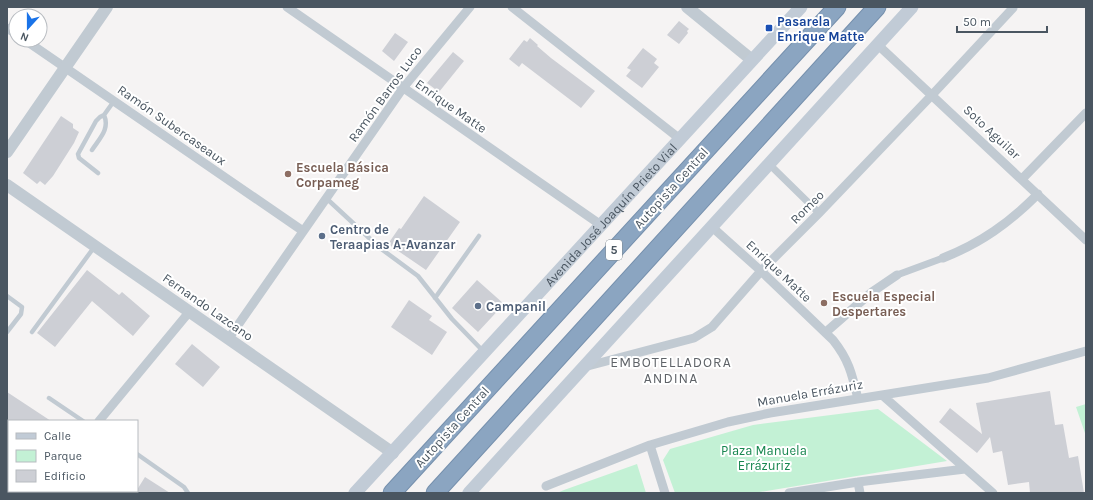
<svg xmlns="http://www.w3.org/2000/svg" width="1093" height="500" font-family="Karla,sans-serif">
  <rect width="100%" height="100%" fill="#f5f3f3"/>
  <!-- green -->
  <path fill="#c3f1d5" d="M 1086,404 L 1086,436 L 1076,407 Z
    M 878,409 L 947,461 L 754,493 L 675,493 L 663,460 L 670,449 L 753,425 Z
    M 637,464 L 646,493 L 557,493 L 564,490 Z"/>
  <!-- building -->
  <path fill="#cdcfd5" d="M 679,21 L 689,29 L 687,31 L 688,33 L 679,44 L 667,35 Z
    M 395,33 L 408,42 L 394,61 L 382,51 Z
    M 530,38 L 538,45 L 537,46 L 551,58 L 595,91 L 581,108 L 522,63 L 519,67 L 509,59 L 524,40 L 527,42 Z
    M 643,48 L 657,59 L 654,63 L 659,67 L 642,88 L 626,76 L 631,70 L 627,68 Z
    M 453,52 L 464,61 L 439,92 L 427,83 Z
    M 61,116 L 73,124 L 73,128 L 79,132 L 74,143 L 53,176 L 45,185 L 40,181 L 37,184 L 23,173 Z
    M 424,196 L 460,222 L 426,270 L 388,244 L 399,228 L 401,229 Z
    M 87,270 L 119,295 L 122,292 L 150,316 L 133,336 L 92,301 L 55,347 L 37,333 Z
    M 477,280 L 504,304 L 478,332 L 452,308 Z
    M 409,300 L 432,316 L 429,320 L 447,332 L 432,355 L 391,327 Z
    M 192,344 L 220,367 L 203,387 L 175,364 Z
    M 1050,391 L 1055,425 L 1063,424 L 1069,458 L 1078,456 L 1084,493 L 1030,493 L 1029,482 L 1008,485 L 1002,451 L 993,453 L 990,437 L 977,453 L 939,422 L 950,408 L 982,434 L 976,403 Z
    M 7,392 L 51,421 L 7,421 Z
    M 145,477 L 170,493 L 135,493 Z"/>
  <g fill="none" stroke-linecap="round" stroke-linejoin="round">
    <!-- motorway casing -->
    <g stroke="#7690ad" stroke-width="19">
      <path id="motorway" d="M 392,493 L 837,7
        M 435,493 L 877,7"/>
    </g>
    <!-- service -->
    <path stroke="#c1cad2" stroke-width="4.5" d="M 92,150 C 100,138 110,129 104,115 L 114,101
      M 98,173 L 79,158 L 78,154 L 96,121 L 100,117 L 104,115
      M 326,198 L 380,248 L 418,276 L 452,319 L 483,351
      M 7,296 L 22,307 L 21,314 L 7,332
      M 435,298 L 479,236
      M 32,332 L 95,246
      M 49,398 L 83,421
      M 7,442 L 9,444
      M 137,454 L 184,487 L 188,493"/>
    <!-- pedestrian -->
    <path stroke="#c1cad2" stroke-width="7" d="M 769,164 L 819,213
      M 897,275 L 943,258"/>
    <!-- minor -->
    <path stroke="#c1cad2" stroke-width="9" d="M 287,7 L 601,225
      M 512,7 L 680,139
      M 7,28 L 16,34
      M 25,40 L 303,231
      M 878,45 L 1086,240
      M 1022,179 L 1086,113
      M 712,227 L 761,271 L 833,340 C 849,360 852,374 858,399
      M 943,258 C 981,243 1009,223 1038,194
      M 826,332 L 872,292 L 897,275
      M 229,338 L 403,88 L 470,7
      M 584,367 L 694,338 L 712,327 L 761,271 L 819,213 L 932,95 L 1013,8
      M 882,395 L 993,493
      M 99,421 L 190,311
      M 650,445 L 665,493
      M 858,482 L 860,493
      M 546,486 L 650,445 L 728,422 L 770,413 L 988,378 L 1086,351
      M 40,493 L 42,491
      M 789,493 L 858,482 L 965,469"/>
    <!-- tertiary -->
    <path stroke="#c1cad2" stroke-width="12" d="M 687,7 L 752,60
      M 7,152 L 107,7
      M 7,185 L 393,453"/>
    <!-- secondary -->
    <g stroke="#c1cbd6" stroke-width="13">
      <path id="s1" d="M 355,493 L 801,7"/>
      <path d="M 469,493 L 912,7"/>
    </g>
    <!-- motorway -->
    <use href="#motorway" stroke="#8ba5c1" stroke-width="17"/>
  </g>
  <!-- markers -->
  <rect fill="#1a4fb4" stroke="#fff" stroke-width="1.5" x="765" y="24" width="8" height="8" rx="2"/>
  <g fill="#8d6e63" stroke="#fff" stroke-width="1.5">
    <circle cx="288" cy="174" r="4"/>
    <circle cx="824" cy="303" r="4"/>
  </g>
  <g fill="#5c6f8a" stroke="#fff" stroke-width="1.5">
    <circle cx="322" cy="236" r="4"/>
    <circle cx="478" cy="306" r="4"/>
  </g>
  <g text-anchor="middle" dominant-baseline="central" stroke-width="4" stroke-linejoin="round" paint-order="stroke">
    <!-- shield labels -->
    <rect fill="#fff" stroke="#808990" stroke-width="1" x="606" y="240" width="16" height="20" rx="3"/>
    <g font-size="12" font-weight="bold" fill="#4a5661">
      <text x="614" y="250">5</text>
    </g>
    <!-- transit labels -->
    <g font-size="13" font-weight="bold" fill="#164399" stroke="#fff" text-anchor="start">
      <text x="777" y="21">Pasarela<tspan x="777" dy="15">Enrique Matte</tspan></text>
    </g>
    <!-- street labels -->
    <g font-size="13" fill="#4a5661" stroke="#fff">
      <text transform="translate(385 94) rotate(-54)">Ramón Barros Luco</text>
      <text transform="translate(451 106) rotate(35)">Enrique Matte</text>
      <text transform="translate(172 125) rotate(35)">Ramón Subercaseaux</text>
      <text transform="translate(992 132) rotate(43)">Soto Aguilar</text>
      <text transform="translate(671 188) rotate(-48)">Autopista Central</text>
      <text transform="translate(807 207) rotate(-45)">Romeo</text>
      <text stroke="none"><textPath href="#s1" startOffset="378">Avenida José Joaquín Prieto Vial</textPath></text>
      <text transform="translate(779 271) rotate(43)">Enrique Matte</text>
      <text transform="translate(208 307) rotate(35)">Fernando Lazcano</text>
      <text transform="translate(810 393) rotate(-10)">Manuela Errázuriz</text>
      <text transform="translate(452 427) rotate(-48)">Autopista Central</text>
    </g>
    <!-- education labels -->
    <g font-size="13" font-weight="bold" fill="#785e54" stroke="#fff" text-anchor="start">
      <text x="296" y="167">Escuela Básica<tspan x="296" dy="15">Corpameg</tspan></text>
      <text x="832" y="296">Escuela Especial<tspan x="832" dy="15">Despertares</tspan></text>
    </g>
    <!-- service labels -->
    <g font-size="13" font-weight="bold" fill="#4e5e75" stroke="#fff" text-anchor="start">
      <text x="330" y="229">Centro de<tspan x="330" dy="15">Teraapias A-Avanzar</tspan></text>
      <text x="486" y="306">Campanil</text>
    </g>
    <!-- park labels -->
    <g font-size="13" fill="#17864f" stroke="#fff">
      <text x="764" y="450">Plaza Manuela<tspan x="764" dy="15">Errázuriz</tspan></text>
    </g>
    <!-- neighbourhood labels -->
    <g font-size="14" letter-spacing="1" fill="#5f6368" stroke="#fff">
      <text x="671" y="362">EMBOTELLADORA<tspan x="671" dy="16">ANDINA</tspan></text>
    </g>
  </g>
  <!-- border -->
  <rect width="1093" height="500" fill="none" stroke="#4a5661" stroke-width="16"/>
  <!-- legend -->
  <rect x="8" y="420" width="130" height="72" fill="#ffffff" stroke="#b7bbc0"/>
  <rect x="16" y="433" width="20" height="6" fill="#c1cbd6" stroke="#b7bbc0"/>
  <text x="44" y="440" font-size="12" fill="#4a5661">Calle</text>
  <rect x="16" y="450" width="20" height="12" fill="#c3f1d5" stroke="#b7bbc0"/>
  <text x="44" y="460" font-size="12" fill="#4a5661">Parque</text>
  <rect x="16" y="470" width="20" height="12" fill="#cdcfd5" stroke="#b7bbc0"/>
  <text x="44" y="480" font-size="12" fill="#4a5661">Edificio</text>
  <!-- north arrow -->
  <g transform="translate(28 28) rotate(201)"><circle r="19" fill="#ffffff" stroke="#b7bbc0"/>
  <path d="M0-3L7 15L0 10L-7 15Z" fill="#1a73e8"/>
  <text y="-6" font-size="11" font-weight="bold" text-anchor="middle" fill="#4a5661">N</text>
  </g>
  <!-- scale -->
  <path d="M957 26v6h90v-6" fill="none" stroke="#4a5661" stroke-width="2"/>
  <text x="963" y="26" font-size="12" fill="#4a5661" stroke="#ffffff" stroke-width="3" paint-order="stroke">50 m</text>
</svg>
